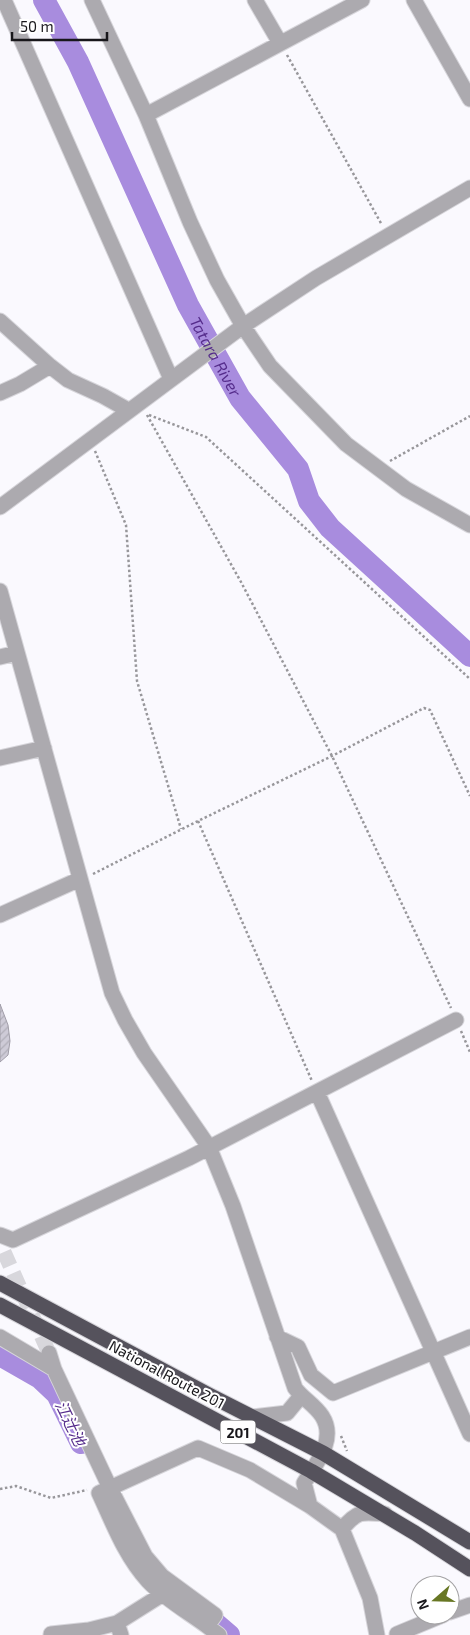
<svg xmlns="http://www.w3.org/2000/svg" width="470" height="1635" font-family="'Exo 2','Noto Sans JP',sans-serif">
  <defs>
    <pattern id="building-hatch" width="6" height="6" patternUnits="userSpaceOnUse" patternTransform="scale(1.25)"><rect width="6" height="6" fill="#cecbd7"/><path d="M-1 1l2-2M0 6l6-6M5 7l2-2" fill="none" stroke="#b0aeb8"/></pattern>
  </defs>
  <rect width="100%" height="100%" fill="#faf9fe"/>
  <g fill="none" stroke-linecap="round" stroke-linejoin="round">
    <!-- river -->
    <g stroke="#a88cde" stroke-width="22">
      <path id="s1" d="M 44,0 L 78,62 L 188,305 L 240,398 L 298,469 L 309,501 L 330,528 L 470,656"/>
      <path d="M 0,1355 L 40,1378 L 57,1394 L 81,1443"/>
      <path d="M 215,1623 L 229,1635"/>
    </g>
  </g>
  <!-- building -->
  <path fill="url(#building-hatch)" stroke="#a09da8" d="M 0,1004 L 8,1025 L 10,1041 L 8,1055 L 0,1062 Z"/>
  <g fill="none" stroke-linecap="round" stroke-linejoin="round">
    <!-- minor-tunnel -->
    <path stroke="#d8d7dc" stroke-width="15" stroke-dasharray="15 8" stroke-linecap="butt" d="M 4,1252 L 49,1353"/>
    <!-- minor casing -->
    <g stroke="#d6d5da" stroke-width="17">
      <path id="minor" d="M 4,0 L 171,379
        M 92,0 L 146,115 L 190,222 L 217,280 L 243,326 L 270,366 L 346,444 L 406,489 L 470,525
        M 255,0 L 280,43
        M 414,0 L 470,99
        M 146,115 L 362,0
        M 0,321 L 50,366 L 68,380 L 103,396 L 128,410
        M 0,393 L 20,384 L 50,366
        M 0,507 L 243,326 L 316,278 L 470,188
        M 0,591 L 112,993 L 125,1020 L 144,1053 L 209,1147 L 233,1206 L 295,1388 C 302,1398 315,1405 322,1416 C 337,1439 316,1464 304,1483 L 310,1506 L 342,1529 L 370,1598 L 377,1635
        M 0,657 L 17,653
        M 0,758 L 44,748
        M 0,915 L 80,879
        M 317,1092 L 470,1434
        M 0,1235 L 13,1240 L 189,1158 L 456,1020
        M 0,1337 L 54,1369
        M 277,1337 L 298,1347 L 311,1375 L 333,1393 L 470,1337
        M 49,1353 L 54,1369 L 110,1488 L 145,1556 L 162,1576 L 215,1615 L 207,1626 L 219,1635
        M 253,1417 L 287,1413 L 301,1396
        M 342,1529 C 358,1510 362,1512 385,1514
        M 450,1612 L 470,1605
        M 207,1626 C 188,1612 165,1599 148,1581 C 125,1556 113,1523 99,1493 L 198,1448 L 250,1470 L 310,1506
        M 51,1634 L 89,1630 L 117,1623
        M 397,1634 L 443,1615
        M 121,1635 L 117,1623 L 163,1594"/>
    </g>
    <!-- highway casing -->
    <g stroke="#d6d5da" stroke-width="17">
      <path id="highway" d="M 0,1283 L 209,1395 L 323,1453 L 470,1542
        M 0,1305 L 311,1471 L 415,1533 L 470,1569"/>
    </g>
    <!-- path -->
    <path stroke="#98979b" stroke-width="2.5" stroke-dasharray="2.5 2.5" stroke-linecap="butt" d="M 287,55 L 382,225
      M 147,415 L 241,582 L 332,756 L 451,1008
      M 149,415 L 206,437 L 470,679
      M 95,451 L 126,525 L 137,681 L 181,829
      M 390,461 L 470,416
      M 198,821 L 312,1081
      M 93,874 L 198,821 L 332,756 L 424,708 L 430,710 L 470,796
      M 461,1031 L 470,1052
      M 341,1436 L 347,1451
      M 0,1489 L 16,1486 L 51,1498 L 87,1490"/>
    <!-- minor -->
    <use href="#minor" stroke="#acaaaf" stroke-width="15"/>
    <!-- highway -->
    <use href="#highway" stroke="#55525c" stroke-width="15"/>
  </g>
  <g text-anchor="middle" dominant-baseline="central" stroke-width="4" stroke-linejoin="round" paint-order="stroke">
    <!-- shield labels -->
    <rect fill="#fff" stroke="#5d5d5f" stroke-width="1" x="220.5" y="1420.5" width="35" height="23" rx="4"/>
    <g font-size="14" font-weight="bold" fill="#18171b">
      <text x="238" y="1432">201</text>
    </g>
    <!-- street labels -->
    <g font-size="15" fill="#18171b" stroke="#fff">
      <text transform="translate(167 1374) rotate(28)">National Route 201</text>
    </g>
    <!-- water labels -->
    <g font-size="16" font-style="italic" fill="#552c8b" stroke="#fff">
      <text stroke="none"><textPath href="#s1" startOffset="396">Tatara River</textPath></text>
      <text transform="translate(71 1423) rotate(64)">江辻池</text>
    </g>
  </g>
  <!-- north arrow -->
  <g transform="translate(435 1600) rotate(250)"><circle r="24" fill="#ffffff" stroke="#a3a2a4"/>
  <path d="M0-4L9 19L0 12L-9 19Z" fill="#687724"/>
  <text y="-8" font-size="14" font-weight="bold" text-anchor="middle" fill="#18171b">N</text>
  </g>
  <!-- scale -->
  <path d="M12 32v8h95v-8" fill="none" stroke="#18171b" stroke-width="2.5"/>
  <text x="20" y="32" font-size="15" fill="#18171b" stroke="#ffffff" stroke-width="4" paint-order="stroke">50 m</text>
</svg>
